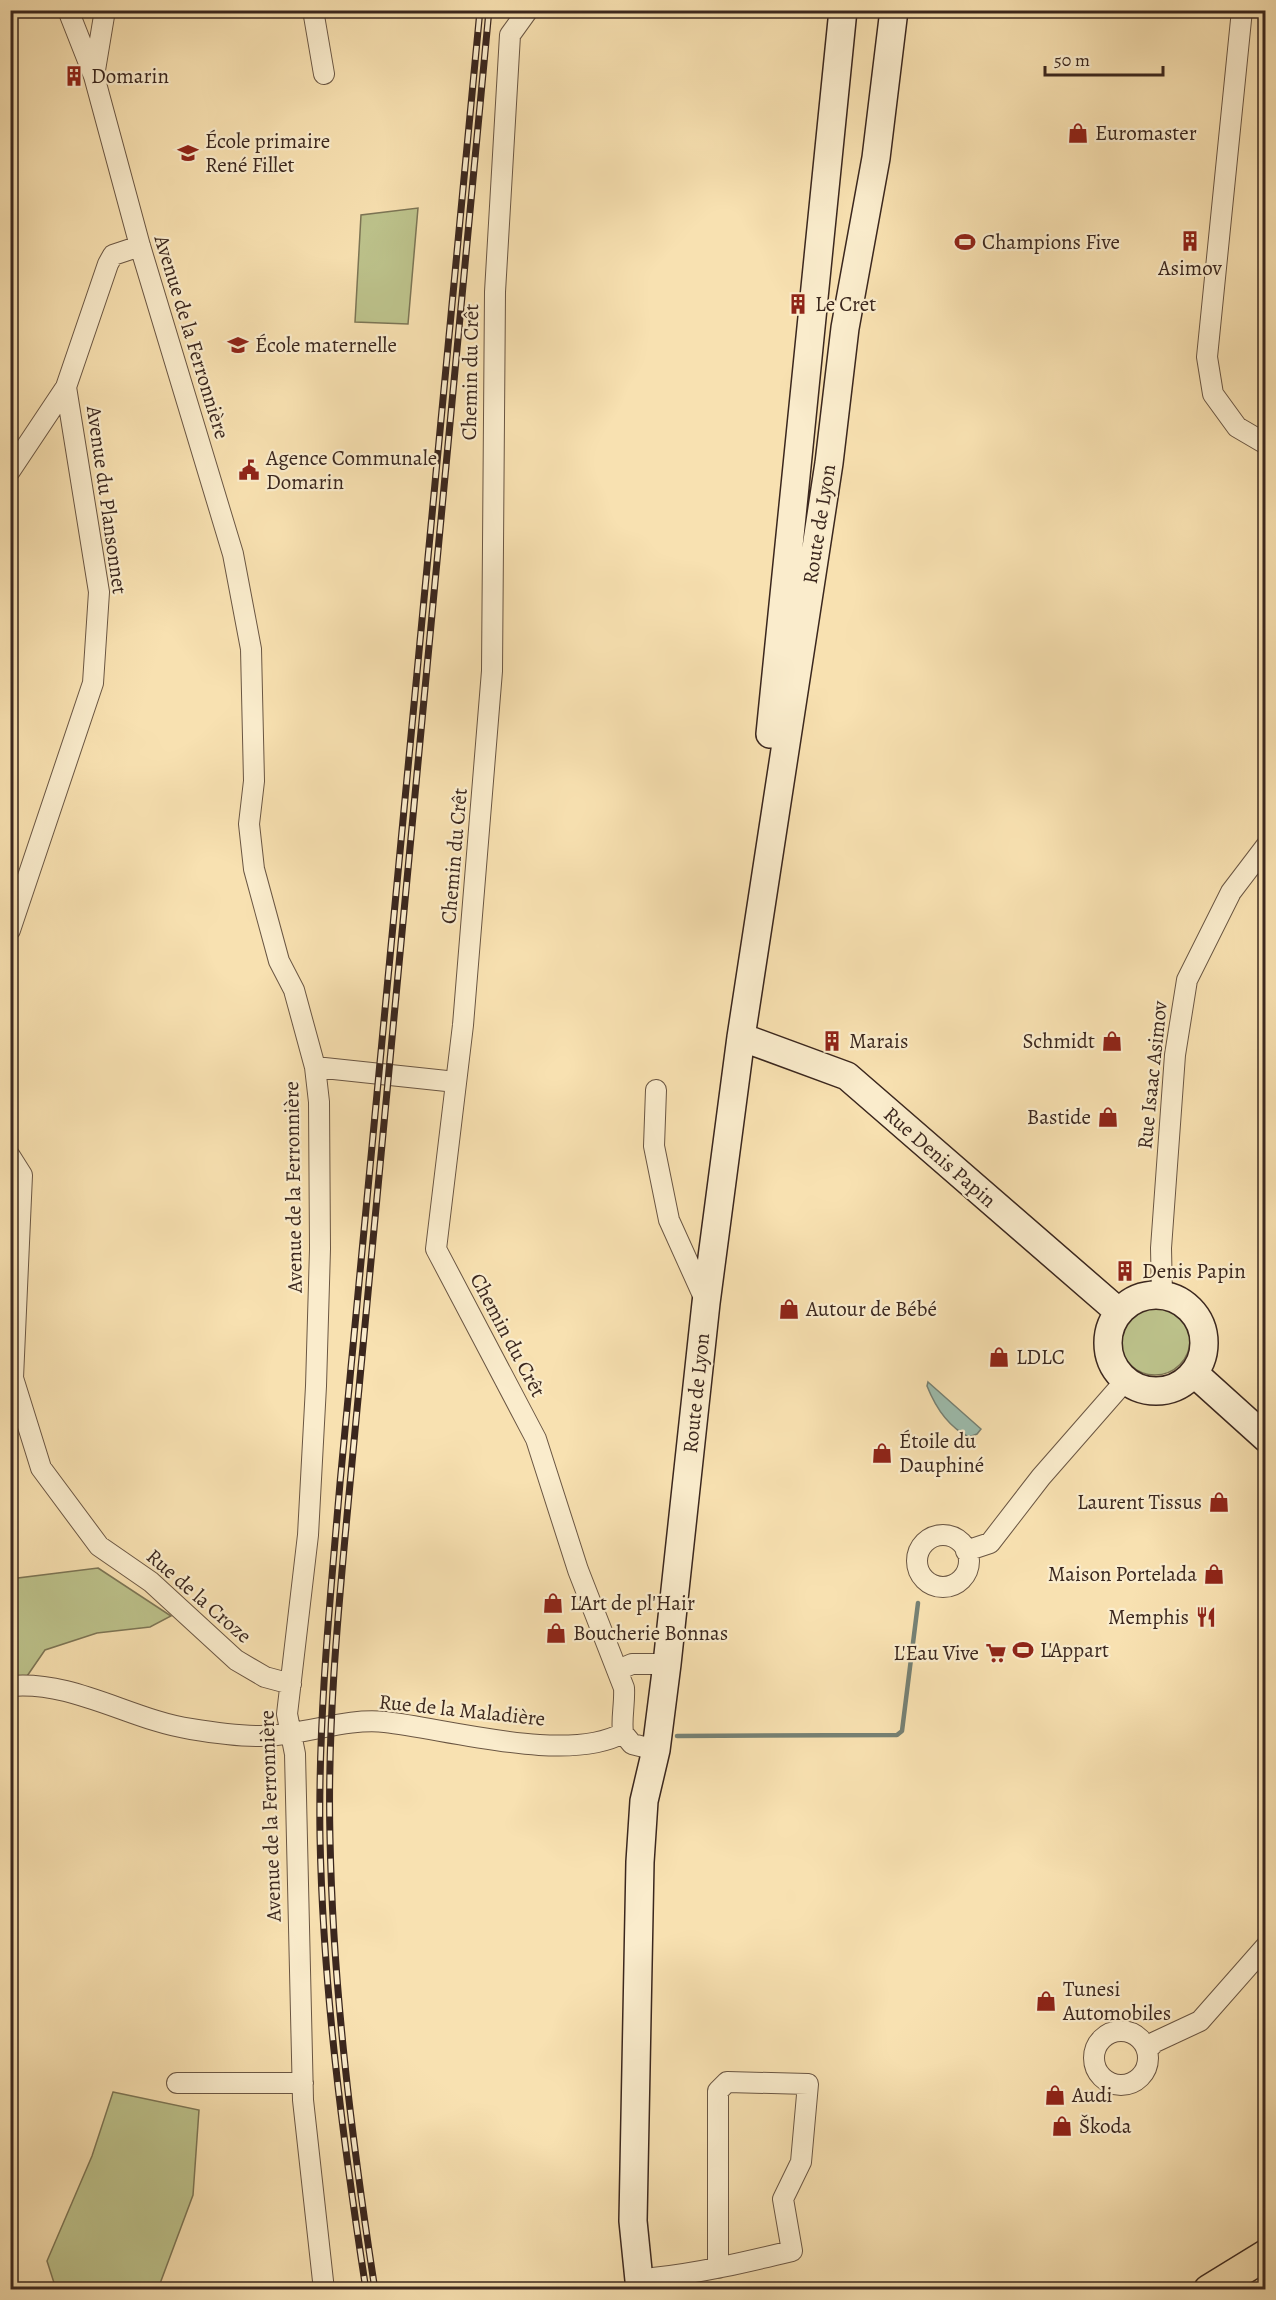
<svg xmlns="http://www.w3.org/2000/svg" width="1276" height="2300" font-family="Alegreya,serif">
  <rect width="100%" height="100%" fill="#f8e1b1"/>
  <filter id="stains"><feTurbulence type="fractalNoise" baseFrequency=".00333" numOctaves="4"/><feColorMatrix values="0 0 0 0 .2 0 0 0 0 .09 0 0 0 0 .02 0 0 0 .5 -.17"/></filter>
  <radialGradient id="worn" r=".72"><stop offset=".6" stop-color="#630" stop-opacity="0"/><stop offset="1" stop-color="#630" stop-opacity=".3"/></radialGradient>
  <!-- green -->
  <path fill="#bdc38c" stroke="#7c7555" stroke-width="1.5" d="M 418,208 L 408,324 L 355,322 L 361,215 Z
    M1120 1340a35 35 0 1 1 70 0a35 35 0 1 1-70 0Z
    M 98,1568 L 171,1616 L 150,1627 L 97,1633 L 45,1650 L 25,1679 L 11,1682 L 10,1579 Z
    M 113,2092 L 199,2110 L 193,2195 L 158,2289 L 56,2289 L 47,2261 L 92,2156 Z"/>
  <!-- water -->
  <path fill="#9dbdae" stroke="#768174" stroke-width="1.5" d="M 928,1382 L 981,1429 L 977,1434 L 969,1437 C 948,1427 935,1406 927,1386 Z"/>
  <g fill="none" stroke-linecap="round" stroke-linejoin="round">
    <!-- stream -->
    <path stroke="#768174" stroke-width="4.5" d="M 677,1736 L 897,1735 L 902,1731 L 918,1603"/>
    <!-- street casing -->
    <g stroke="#6a5643" stroke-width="22">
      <path id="street" d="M 68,10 L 94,76 L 140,246 L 233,554 L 251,649 L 254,781 L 249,824 L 254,869 L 279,961 L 294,990 L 315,1067 L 319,1102 L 320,1249 L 316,1386 L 308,1535 L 287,1714 L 295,1754 L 303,2100 L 324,2290
        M 313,10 L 324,74
        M 528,10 L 510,35 L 495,292 L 492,671 L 463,1025 L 436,1249 L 536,1439 L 578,1570 L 624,1688 C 625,1704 621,1718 623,1733
        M 1242,10 L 1207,357 L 1213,394 L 1237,427 L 1266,444
        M 94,76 L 105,10
        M 10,471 L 66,387 L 108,264 L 113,255 L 140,246
        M 10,930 L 93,683 L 99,592 L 66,387
        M 315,1067 L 456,1082
        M 656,1090 L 654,1146 L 669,1220 L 706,1302
        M 10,1156 L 22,1175 L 13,1378 L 41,1468 L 99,1546 L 151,1582 L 236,1660 L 265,1677 L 291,1684
        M 1162,1295 L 1161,1248 L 1175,1055 L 1187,980 L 1231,892 L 1266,846
        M917 1561a26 26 0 1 1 52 0a26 26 0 1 1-52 0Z
        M 966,1551 L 990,1543 L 1041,1477 L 1125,1381
        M 618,1670 L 632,1664 L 667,1664
        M 10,1686 C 73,1680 131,1720 191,1729 C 215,1733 253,1738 277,1735 C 312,1732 350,1718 385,1722 C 448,1729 567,1764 623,1733
        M 623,1733 L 632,1744 L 656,1750
        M1094 2058a27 27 0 1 1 54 0a27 27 0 1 1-54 0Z
        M 1147,2050 L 1155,2042 L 1200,2021 L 1266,1946
        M 177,2083 L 303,2083
        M 653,2278 C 700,2273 746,2262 792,2251 L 783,2199 L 801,2162 L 808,2084 L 727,2082 L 718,2091 L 718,2268"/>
    </g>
    <!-- secondary casing -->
    <g stroke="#3b271e" stroke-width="30">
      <path id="secondary" d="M 770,734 L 843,10
        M 741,1037 L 847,1076 L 1119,1312
        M1108 1343a48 48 0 1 1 96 0a48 48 0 1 1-96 0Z
        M 1195,1374 L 1266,1438
        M 640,2290 L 633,2221 L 640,1862 L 644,1801 L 656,1750 L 667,1664 L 706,1303 L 741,1037 L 829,463 L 845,328 L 876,158 L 894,10"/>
    </g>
    <!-- primary casing -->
    <g stroke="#3b271e" stroke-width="33">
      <path id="primary" d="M 1209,2290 L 1266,2255"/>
    </g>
    <!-- street -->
    <use href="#street" stroke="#faeccc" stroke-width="20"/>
    <!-- secondary -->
    <use href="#secondary" stroke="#faeccc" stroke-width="27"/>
    <!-- primary -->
    <use href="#primary" stroke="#f8e1b1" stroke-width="30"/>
    <!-- rail casing -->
    <g stroke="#3b271e" stroke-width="7">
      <path id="rail" d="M 366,2290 C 343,2140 323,1989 320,1837 C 318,1719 330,1601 340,1483 L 480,10
        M 375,2290 C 352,2140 333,1990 330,1838 C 327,1720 339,1602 350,1484 L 489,10"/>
    </g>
    <!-- rail -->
    <use href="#rail" stroke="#faeccc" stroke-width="4.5" stroke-dasharray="14" stroke-linecap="butt"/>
  </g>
  <!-- icons -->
  <defs>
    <g id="building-bare" transform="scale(1.62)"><path d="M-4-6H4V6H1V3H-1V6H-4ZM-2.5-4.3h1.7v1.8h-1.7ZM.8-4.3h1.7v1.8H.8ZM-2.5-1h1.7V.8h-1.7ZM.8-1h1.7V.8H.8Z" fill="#8f2418" stroke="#faeccc" stroke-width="2.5" paint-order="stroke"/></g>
    <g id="shop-bare" transform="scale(1.62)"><path d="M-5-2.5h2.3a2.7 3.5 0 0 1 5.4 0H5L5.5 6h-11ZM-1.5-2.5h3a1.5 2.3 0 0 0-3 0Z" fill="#8f2418" stroke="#faeccc" stroke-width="2.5" paint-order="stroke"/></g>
    <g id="school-bare" transform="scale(1.62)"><path d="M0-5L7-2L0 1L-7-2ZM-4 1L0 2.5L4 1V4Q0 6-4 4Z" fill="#8f2418" stroke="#faeccc" stroke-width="2.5" paint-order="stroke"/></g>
    <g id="stadium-bare" transform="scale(1.62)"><path d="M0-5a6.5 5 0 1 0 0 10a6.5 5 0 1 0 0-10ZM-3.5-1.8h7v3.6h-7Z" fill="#8f2418" stroke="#faeccc" stroke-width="2.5" paint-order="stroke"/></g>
    <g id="civic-bare" transform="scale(1.62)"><path d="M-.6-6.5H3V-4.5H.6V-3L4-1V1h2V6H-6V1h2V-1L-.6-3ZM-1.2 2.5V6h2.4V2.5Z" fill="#8f2418" stroke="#faeccc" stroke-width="2.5" paint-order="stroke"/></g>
    <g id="restaurant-bare" transform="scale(1.62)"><path d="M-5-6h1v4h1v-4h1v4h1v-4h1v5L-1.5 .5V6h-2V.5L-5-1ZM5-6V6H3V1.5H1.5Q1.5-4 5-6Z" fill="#8f2418" stroke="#faeccc" stroke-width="2.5" paint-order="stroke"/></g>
    <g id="supermarket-bare" transform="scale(1.62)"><path d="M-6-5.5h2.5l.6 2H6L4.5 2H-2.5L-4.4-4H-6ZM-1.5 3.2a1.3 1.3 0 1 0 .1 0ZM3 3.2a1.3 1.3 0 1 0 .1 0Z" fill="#8f2418" stroke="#faeccc" stroke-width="2.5" paint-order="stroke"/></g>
  </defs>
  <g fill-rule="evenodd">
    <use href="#building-bare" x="74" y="76"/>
    <use href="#shop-bare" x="1078" y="133"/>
    <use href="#school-bare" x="188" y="153"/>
    <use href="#building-bare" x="1190" y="241"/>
    <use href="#stadium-bare" x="965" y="242"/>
    <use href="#building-bare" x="798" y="304"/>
    <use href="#school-bare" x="238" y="345"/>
    <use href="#civic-bare" x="249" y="470"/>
    <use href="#building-bare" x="832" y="1041"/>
    <use href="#shop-bare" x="1112" y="1041"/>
    <use href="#shop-bare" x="1108" y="1117"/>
    <use href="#building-bare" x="1125" y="1271"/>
    <use href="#shop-bare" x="789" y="1309"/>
    <use href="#shop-bare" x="999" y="1357"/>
    <use href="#shop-bare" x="882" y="1453"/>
    <use href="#shop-bare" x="1219" y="1502"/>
    <use href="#shop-bare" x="1214" y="1574"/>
    <use href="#shop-bare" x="553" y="1603"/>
    <use href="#restaurant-bare" x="1206" y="1617"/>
    <use href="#shop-bare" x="556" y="1633"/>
    <use href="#stadium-bare" x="1023" y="1650"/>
    <use href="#supermarket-bare" x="996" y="1653"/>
    <use href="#shop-bare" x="1046" y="2001"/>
    <use href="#shop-bare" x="1055" y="2095"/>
    <use href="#shop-bare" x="1062" y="2126"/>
  </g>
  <g text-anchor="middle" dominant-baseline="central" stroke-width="4.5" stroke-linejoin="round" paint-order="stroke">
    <!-- poi labels -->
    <g font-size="21" fill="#3b271e" stroke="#faeccc" text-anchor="start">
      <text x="91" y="76">Domarin</text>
      <text x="1095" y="133">Euromaster</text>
      <text x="205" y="141">École primaire<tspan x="205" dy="24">René Fillet</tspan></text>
      <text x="982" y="242">Champions Five</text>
      <text x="1190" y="268" text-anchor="middle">Asimov</text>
      <text x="815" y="304">Le Cret</text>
      <text x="255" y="345">École maternelle</text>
      <text x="266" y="458">Agence Communale<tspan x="266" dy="24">Domarin</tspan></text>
      <text x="849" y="1041">Marais</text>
      <text x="1095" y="1041" text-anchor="end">Schmidt</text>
      <text x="1091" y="1117" text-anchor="end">Bastide</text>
      <text x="1142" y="1271">Denis Papin</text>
      <text x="806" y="1309">Autour de Bébé</text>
      <text x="1016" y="1357">LDLC</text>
      <text x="899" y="1441">Étoile du<tspan x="899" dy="24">Dauphiné</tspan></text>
      <text x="1202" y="1502" text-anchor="end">Laurent Tissus</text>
      <text x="1197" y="1574" text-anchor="end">Maison Portelada</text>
      <text x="570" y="1603">L'Art de pl'Hair</text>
      <text x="1189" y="1617" text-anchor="end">Memphis</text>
      <text x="573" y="1633">Boucherie Bonnas</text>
      <text x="1040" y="1650">L'Appart</text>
      <text x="979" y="1653" text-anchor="end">L'Eau Vive</text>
      <text x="1063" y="1989">Tunesi<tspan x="1063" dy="24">Automobiles</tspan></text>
      <text x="1072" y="2095">Audi</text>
      <text x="1079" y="2126">Škoda</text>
    </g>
    <!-- street labels -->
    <g font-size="21" fill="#3b271e" stroke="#faeccc">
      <text transform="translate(192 337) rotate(73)">Avenue de la Ferronnière</text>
      <text transform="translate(470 372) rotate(-89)">Chemin du Crêt</text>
      <text transform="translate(107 500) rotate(82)">Avenue du Plansonnet</text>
      <text transform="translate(819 524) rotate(-81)">Route de Lyon</text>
      <text transform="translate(454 856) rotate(-85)">Chemin du Crêt</text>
      <text transform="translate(1152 1075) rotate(-84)">Rue Isaac Asimov</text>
      <text transform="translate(940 1157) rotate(41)">Rue Denis Papin</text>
      <text transform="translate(293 1187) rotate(-91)">Avenue de la Ferronnière</text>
      <text transform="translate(508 1335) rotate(62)">Chemin du Crêt</text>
      <text transform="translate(696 1393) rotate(-84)">Route de Lyon</text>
      <text transform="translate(199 1596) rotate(41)">Rue de la Croze</text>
      <text transform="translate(462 1710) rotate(6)">Rue de la Maladière</text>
      <text transform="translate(270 1816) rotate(-92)">Avenue de la Ferronnière</text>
    </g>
  </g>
  <!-- margin -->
  <rect width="1276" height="2300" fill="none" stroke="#f8e1b1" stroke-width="36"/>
  <rect x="12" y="12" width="1252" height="2276" fill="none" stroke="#3b271e" stroke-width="3"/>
  <rect x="18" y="18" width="1240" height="2264" fill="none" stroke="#3b271e" stroke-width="1.5"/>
  <!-- scale -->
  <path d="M1045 66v9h118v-9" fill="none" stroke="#3b271e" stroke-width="3"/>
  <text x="1054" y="66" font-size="18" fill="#3b271e" stroke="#faeccc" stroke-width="4.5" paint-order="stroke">50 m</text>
  <rect width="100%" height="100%" filter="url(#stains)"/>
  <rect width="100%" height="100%" fill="url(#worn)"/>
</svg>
